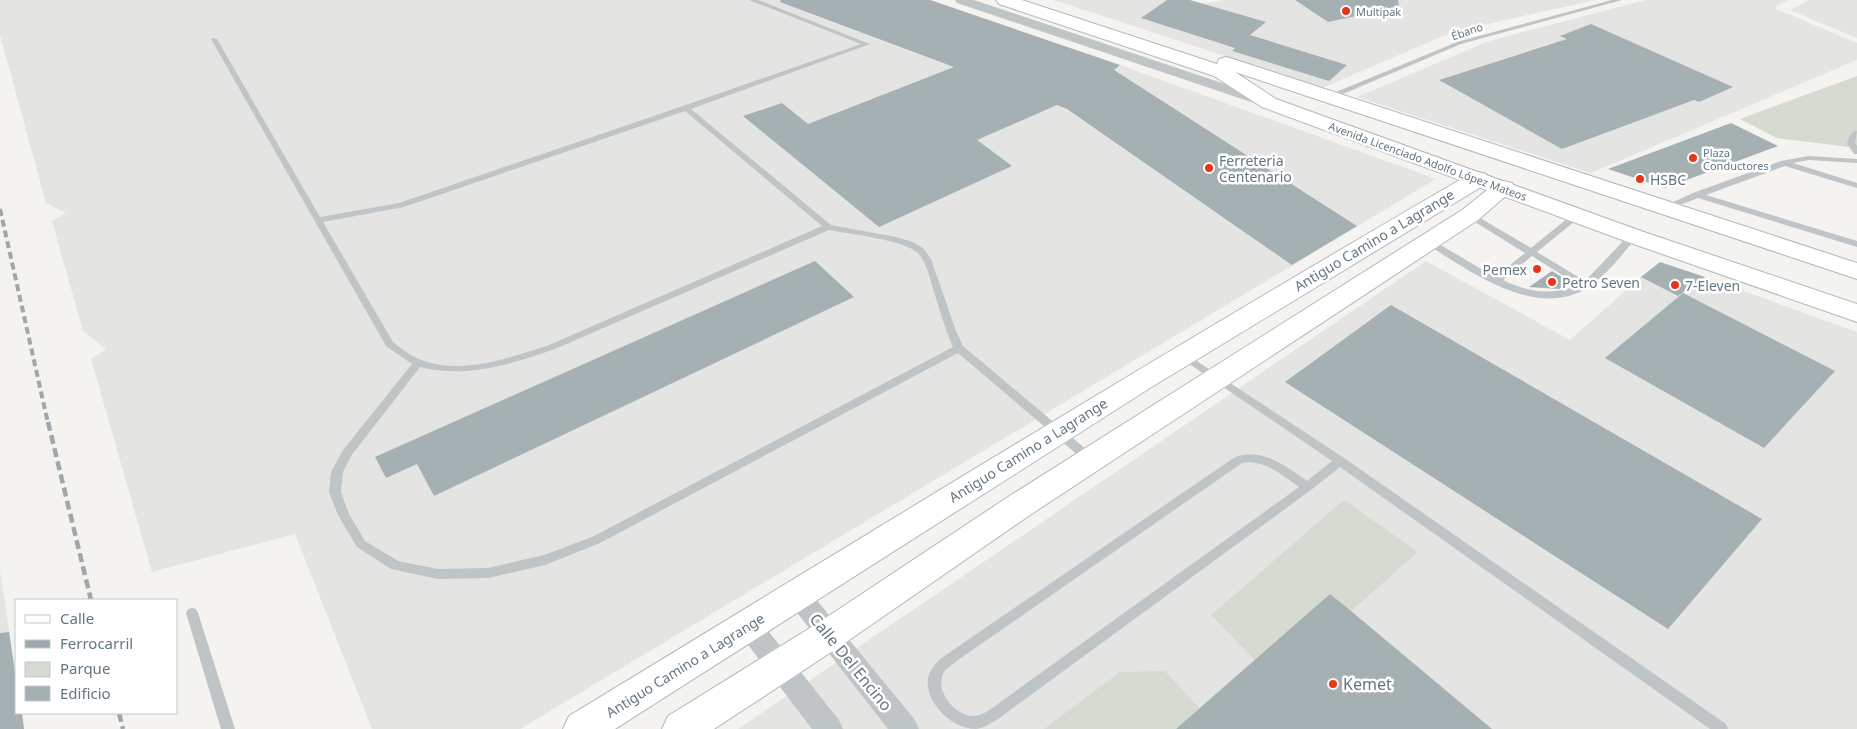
<svg xmlns="http://www.w3.org/2000/svg" width="1857" height="729" font-family="'Noto Sans',sans-serif">
  <rect width="100%" height="100%" fill="#f4f3ef"/>
  <!-- built -->
  <path fill="#e4e5e3" d="M 0,0 L 930,0 L 1120,65 L 1436,179 L 520,729 L 372,729 L 295,534 L 152,572 L 91,359 L 106,349 L 83,331 L 52,221 L 66,213 L 46,203 L 0,35 Z
    M 1054,0 L 1188,0 L 1202,4 L 1224,0 L 1596,0 L 1455,31 L 1322,88 Z
    M 1646,0 L 1788,0 L 1774,8 L 1857,43 L 1857,60 L 1591,173 L 1357,97 L 1489,41 Z
    M 1810,0 L 1857,0 L 1857,38 L 1790,10 Z
    M 1426,261 L 1570,340 L 1641,277 L 1678,296 L 1705,277 L 1857,332 L 1857,729 L 738,729 Z
    M 0,570 L 16,678 L 16,713 L 21,713 L 24,729 L 0,729 Z"/>
  <!-- green -->
  <path fill="#d5dbd0" d="M 1857,76 L 1857,148 L 1777,138 L 1740,119 Z
    M 1344,500 L 1418,552 L 1351,611 L 1255,660 L 1211,615 Z
    M 1165,671 L 1200,709 L 1176,729 L 1044,729 L 1120,672 Z"/>
  <!-- building -->
  <path fill="#a5b0b3" d="M 781,0 L 930,0 L 1120,65 L 1114,70 L 1357,226 L 1292,265 L 1067,109 L 1057,105 L 977,140 L 1012,166 L 879,227 L 743,116 L 782,103 L 808,124 L 954,67 L 780,2 Z
    M 1167,0 L 1190,0 L 1266,22 L 1250,35 L 1347,65 L 1329,81 L 1232,51 L 1235,48 L 1141,18 Z
    M 1295,0 L 1398,0 L 1399,7 L 1328,22 Z
    M 1591,24 L 1733,87 L 1699,102 L 1694,100 L 1562,149 L 1439,80 L 1567,39 L 1560,36 Z
    M 1731,123 L 1778,146 L 1665,188 L 1608,169 Z
    M 815,261 L 854,297 L 434,496 L 417,464 L 386,478 L 375,457 Z
    M 1660,262 L 1705,277 L 1678,296 L 1641,277 Z
    M 1552,271 L 1568,281 L 1559,289 L 1529,287 Z
    M 1683,293 L 1835,371 L 1764,448 L 1605,358 Z
    M 1391,305 L 1762,519 L 1668,629 L 1285,382 Z
    M 1330,594 L 1351,611 L 1492,729 L 1176,729 Z
    M 9,632 L 16,678 L 16,713 L 22,713 L 24,729 L 0,729 L 0,633 Z"/>
  <g fill="none" stroke-linecap="round" stroke-linejoin="round">
    <!-- secondary casing -->
    <g stroke="#b1b8bb" stroke-width="2">
      <path id="secondary" d="M 1478,172 L 1486,174 L 1489,179 L 1486,184 L 1150,388 L 615,729 L 563,729 L 569,716 C 868,534 1167,350 1470,174 Z
        M 1504,181 L 1512,183 L 1515,188 L 1478,220 L 1030,515 L 842,645 L 714,729 L 662,729 L 668,716 L 818,623 L 1008,497 L 1462,210 L 1496,183 Z"/>
    </g>
    <!-- primary casing -->
    <g stroke="#b2b7ba" stroke-width="2">
      <path id="primary" d="M 996,0 L 1022,0 L 1217,64 L 1219,59 L 1226,57 L 1233,59 L 1857,263 L 1857,279 L 1235,72 L 1276,99 L 1641,231 L 1857,304 L 1857,322 L 1625,241 L 1262,107 L 1214,76 L 999,4 Z"/>
    </g>
    <!-- lane -->
    <path fill="#bfc4c6" fill-rule="evenodd" d="M 749,0 L 758,0 L 870,44 L 691,109 L 831,225 L 896,237 L 913,242 L 923,248 L 931,259 L 956,331 L 963,346 L 1094,456 L 1095,459 L 1094,462 L 1086,462 L 958,353 L 600,543 L 545,565 L 488,578 L 438,579 L 391,569 L 357,547 L 338,515 L 329,492 L 331,472 L 343,450 L 412,364 L 386,346 L 211,39 L 212,38 L 217,39 L 320,217 L 399,203 L 683,106 L 861,44 ZM 685,111 L 822,226 L 549,345 C 509,358 459,376 419,359 C 409,355 401,348 393,342 L 323,222 L 404,207 ZM 829,230 C 849,234 905,240 918,253 C 927,263 930,279 934,292 C 940,311 945,329 953,347 L 592,537 L 544,555 L 488,568 L 438,569 L 398,561 L 365,541 L 349,514 L 341,492 L 343,472 L 351,456 L 420,367 C 467,379 511,364 555,349 Z
      M 1612,0 L 1622,0 L 1461,44 L 1331,99 L 1324,97 L 1457,42 Z
      M 1854,131 L 1857,131 L 1855,143 L 1857,146 L 1857,154 L 1854,154 L 1847,143 L 1849,137 Z
      M 1809,156 L 1857,159 L 1857,163 L 1809,160 L 1793,163 L 1857,183 L 1857,188 L 1785,166 L 1706,195 L 1857,241 L 1857,247 L 1698,198 L 1667,210 L 1661,210 L 1660,208 L 1693,193 L 1781,161 Z
      M 1470,212 L 1531,248 L 1574,213 L 1580,213 L 1580,217 L 1537,252 L 1585,281 L 1630,234 L 1636,234 L 1637,236 C 1624,253 1608,273 1590,286 C 1538,322 1470,271 1426,244 L 1425,242 L 1426,240 L 1432,240 L 1495,277 L 1525,253 L 1467,217 L 1467,213 ZM 1532,256 L 1578,285 C 1553,296 1527,292 1503,280 Z
      M 1183,352 L 1344,458 L 1726,724 L 1728,729 L 1710,729 L 1340,467 L 1311,490 L 998,719 C 991,723 984,728 976,729 C 952,729 924,702 928,678 C 930,670 935,664 940,659 L 1235,457 C 1264,448 1284,465 1307,481 L 1332,461 L 1179,357 L 1178,355 L 1179,353 ZM 1249,462 C 1269,463 1283,476 1299,487 L 988,711 C 984,713 979,716 974,716 C 957,717 937,694 942,677 C 943,670 952,665 958,660 L 1242,463 Z
      M 192,608 L 196,609 L 198,613 L 235,729 L 221,729 L 186,613 L 188,609 Z"/>
    <!-- street -->
    <path fill="#bfc4c6" fill-rule="evenodd" d="M 955,0 L 974,0 L 1273,100 L 1275,103 L 1273,106 L 1263,106 L 957,3 Z
      M 797,583 L 806,587 L 915,720 L 919,729 L 888,729 L 788,601 L 785,594 L 788,587 Z
      M 748,614 L 757,617 L 839,720 L 843,729 L 812,729 L 739,633 L 735,625 L 739,617 Z"/>
    <!-- secondary -->
    <use href="#secondary" fill="#fff" fill-rule="evenodd"/>
    <!-- primary -->
    <use href="#primary" fill="#fff" fill-rule="evenodd"/>
    <!-- rail-far1 -->
    <path stroke="#9fa7ab" stroke-width="4" stroke-dasharray="7 4" stroke-linecap="butt" d="M 0,209 L 48,423"/>
    <!-- rail -->
    <path stroke="#9fa7ab" stroke-width="4.5" stroke-dasharray="9 4.5" stroke-linecap="butt" d="M 48,422 L 91,600
      M 119,713 L 123,729"/>
  </g>
  <!-- markers -->
  <g fill="#e8361b" stroke="#fff" stroke-width="2">
    <circle cx="1346" cy="11" r="5"/>
    <circle cx="1693" cy="158" r="5"/>
    <circle cx="1209" cy="168" r="5"/>
    <circle cx="1640" cy="179" r="5"/>
    <circle cx="1537" cy="269" r="5"/>
    <circle cx="1552" cy="282" r="5"/>
    <circle cx="1675" cy="285" r="5"/>
    <circle cx="1333" cy="684" r="5"/>
  </g>
  <g text-anchor="middle" dominant-baseline="central" stroke-width="5" stroke-linejoin="round" paint-order="stroke">
    <!-- far-poi labels -->
    <g font-size="11" fill="#627781" stroke="#fff" text-anchor="start">
      <text x="1356" y="11">Multipak</text>
      <text x="1703" y="152">Plaza<tspan x="1703" dy="13">Conductores</tspan></text>
    </g>
    <!-- far-street labels -->
    <g font-size="11" fill="#627781" stroke="#fff">
      <text transform="translate(1467 31) rotate(-19)">Ébano</text>
      <text transform="translate(1428 161) rotate(20)">Avenida Licenciado Adolfo López Mateos</text>
    </g>
    <!-- poi labels -->
    <g font-size="14" fill="#627781" stroke="#fff" text-anchor="start">
      <text x="1219" y="160">Ferreteria<tspan x="1219" dy="16">Centenario</tspan></text>
      <text x="1650" y="179">HSBC</text>
      <text x="1527" y="269" text-anchor="end">Pemex</text>
      <text x="1562" y="282">Petro Seven</text>
      <text x="1685" y="285">7-Eleven</text>
    </g>
    <!-- street labels -->
    <g font-size="14" fill="#627781" stroke="#fff">
      <text transform="translate(1374 240) rotate(-31)">Antiguo Camino a Lagrange</text>
      <text transform="translate(1028 450) rotate(-32)">Antiguo Camino a Lagrange</text>
      <text transform="translate(685 665) rotate(-32)">Antiguo Camino a Lagrange</text>
    </g>
    <!-- near-street labels -->
    <g font-size="16" fill="#627781" stroke="#fff">
      <text transform="translate(851 662) rotate(51)">Calle Del Encino</text>
    </g>
    <!-- near-poi labels -->
    <g font-size="16" fill="#627781" stroke="#fff" text-anchor="start">
      <text x="1343" y="684">Kemet</text>
    </g>
  </g>
  <!-- legend -->
  <rect x="15" y="599" width="162" height="115" fill="#ffffff" stroke="#c0c9cd"/>
  <rect x="25" y="615" width="25" height="8" fill="#ffffff" stroke="#c0c9cd"/>
  <text x="60" y="624" font-size="15" fill="#627781">Calle</text>
  <rect x="25" y="640" width="25" height="8" fill="#9fa7ab" stroke="#c0c9cd"/>
  <text x="60" y="649" font-size="15" fill="#627781">Ferrocarril</text>
  <rect x="25" y="662" width="25" height="15" fill="#d5dbd0" stroke="#c0c9cd"/>
  <text x="60" y="674" font-size="15" fill="#627781">Parque</text>
  <rect x="25" y="686" width="25" height="15" fill="#a5b0b3" stroke="#c0c9cd"/>
  <text x="60" y="699" font-size="15" fill="#627781">Edificio</text>
</svg>
